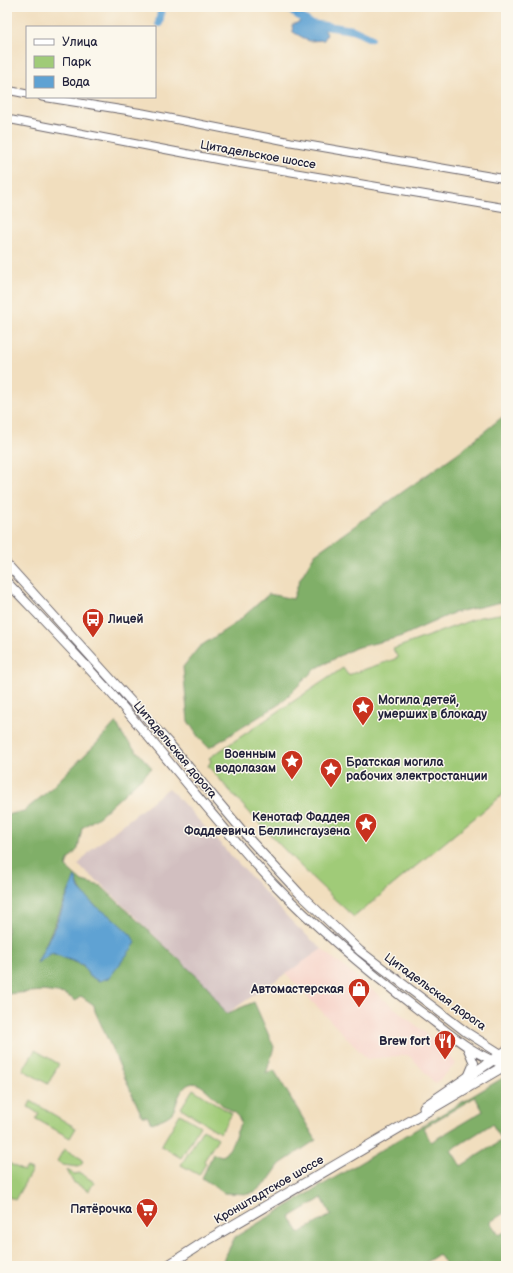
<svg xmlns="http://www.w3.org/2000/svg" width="513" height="1273" font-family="'Balsamiq Sans',sans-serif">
  <rect width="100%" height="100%" fill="#fbf7ec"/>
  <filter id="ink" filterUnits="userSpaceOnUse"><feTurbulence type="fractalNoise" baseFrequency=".025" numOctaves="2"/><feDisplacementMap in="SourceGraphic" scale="8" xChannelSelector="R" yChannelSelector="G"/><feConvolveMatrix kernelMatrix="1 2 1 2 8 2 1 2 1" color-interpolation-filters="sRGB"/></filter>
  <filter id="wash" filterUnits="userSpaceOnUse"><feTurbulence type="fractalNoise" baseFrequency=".012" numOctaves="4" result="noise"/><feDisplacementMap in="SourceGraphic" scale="16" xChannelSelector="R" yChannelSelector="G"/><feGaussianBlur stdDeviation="0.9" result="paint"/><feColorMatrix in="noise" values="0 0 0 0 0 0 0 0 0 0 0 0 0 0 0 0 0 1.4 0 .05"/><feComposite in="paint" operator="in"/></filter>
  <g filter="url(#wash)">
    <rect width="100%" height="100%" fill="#f1debe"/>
    <!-- built -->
    <path fill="#f7d1c7" d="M 322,949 L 445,1049 L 456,1064 L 435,1084 L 413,1059 L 407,1055 L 367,1059 L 285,973 Z"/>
    <!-- industrial -->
    <path fill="#d2bfc0" d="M 169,788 L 294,924 L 322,949 L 226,1014 L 207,986 L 100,883 L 78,865 L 92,849 Z"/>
    <!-- green -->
    <path fill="#a0cb78" stroke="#61765a" d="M 506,613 L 506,792 L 354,917 C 302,870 254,819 208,766 L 211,761 L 209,758 L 343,668 L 348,675 L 398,658 L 393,649 L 480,617 Z
      M 35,1050 L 59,1064 L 48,1084 L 23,1070 Z
      M 193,1089 L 232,1114 L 220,1133 L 181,1108 Z
      M 31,1101 L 76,1128 L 70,1138 L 36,1119 L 39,1114 L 28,1107 Z
      M 180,1114 L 200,1126 L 181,1158 L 161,1146 Z
      M 203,1129 L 218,1138 L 204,1161 L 206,1163 L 199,1175 L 181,1165 Z
      M 64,1149 L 82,1159 L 83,1163 L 78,1167 L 63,1165 L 57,1161 Z
      M 7,1162 L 23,1171 L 27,1168 L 32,1170 L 15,1200 L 7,1196 Z
      M 67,1170 L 74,1174 L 80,1173 L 94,1182 L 89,1191 L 73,1182 Z"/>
    <!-- forest -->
    <path fill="#80af68" stroke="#516852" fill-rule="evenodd" d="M 506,414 L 506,601 L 453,613 L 400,637 L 355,648 L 315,669 L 281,703 L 209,748 L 199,738 L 188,721 L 183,667 L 199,647 L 236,623 L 269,594 L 293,599 L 300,579 L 315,554 L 459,452 Z
      M 116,722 L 123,736 L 152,768 L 100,816 L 82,828 L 78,849 L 68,860 L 66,867 L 82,881 L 101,886 L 207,986 L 226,1014 L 254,1002 L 274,1047 L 266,1074 L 274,1070 L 316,1140 L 280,1164 L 268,1181 L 256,1191 L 249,1194 L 224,1193 L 202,1178 L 213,1154 L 223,1156 L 230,1148 L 241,1122 C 237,1111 226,1110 219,1102 C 206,1090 192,1070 179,1096 C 177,1101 175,1109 172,1113 C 167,1118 159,1120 152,1123 L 147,1116 L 142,1116 L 95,1011 L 94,1005 L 81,996 L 76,1001 L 65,994 L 42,991 L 7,994 L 7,815 L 24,811 L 46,793 L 97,743 ZM 75,877 C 82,899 96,907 114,919 L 89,976 L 83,965 L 51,953 L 38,962 Z
      M 506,1076 L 506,1212 L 490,1222 L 499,1235 L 506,1231 L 506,1266 L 447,1266 L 439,1254 L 420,1266 L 224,1266 L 223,1261 L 235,1237 ZM 475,1097 L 483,1111 L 431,1142 L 423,1128 ZM 492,1124 L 502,1140 L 461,1166 L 451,1150 ZM 322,1198 L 331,1215 L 299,1233 L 290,1217 Z"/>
    <!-- water -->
    <path fill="#5fa2d3" stroke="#406287" d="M 306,19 L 322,26 L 327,34 L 324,40 L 309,41 L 293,32 L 292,25 Z
      M 75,876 L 79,889 L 93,904 L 114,919 L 131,935 L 136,943 L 109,978 L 99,981 L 89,976 L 83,965 L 52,953 L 37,963 L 57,922 Z"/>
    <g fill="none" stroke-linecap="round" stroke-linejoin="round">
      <!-- canal -->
      <path stroke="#5fa2d3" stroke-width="8" d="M 286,7 L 311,24 L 353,30 L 370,38
        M 159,23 L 162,7"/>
    </g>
  </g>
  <g filter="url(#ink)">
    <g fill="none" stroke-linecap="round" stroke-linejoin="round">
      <!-- minor casing -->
      <g stroke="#6a6469" stroke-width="9">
        <path id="minor" d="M 7,90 L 27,94
          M 42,97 L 143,113 L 291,142 L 506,179
          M 7,119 L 225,161 L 506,208"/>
      </g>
      <!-- tertiary casing -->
      <g stroke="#6a6469" stroke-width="10">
        <path id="tertiary" d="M 7,564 L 168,742 L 251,841 L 299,893 L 360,951 L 466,1032 L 501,1054 L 506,1065
          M 7,582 C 44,621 82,660 117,700 C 170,761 219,826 274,884 C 319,931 369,972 420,1011 C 447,1031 473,1056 506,1065
          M 467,1047 L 474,1063 L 468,1077"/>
      </g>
      <!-- secondary casing -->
      <g stroke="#6a6469" stroke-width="11">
        <path id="secondary" d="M 424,1107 L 506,1051
          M 167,1266 L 201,1244 L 506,1065"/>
      </g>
      <!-- minor -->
      <use href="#minor" stroke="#fff" stroke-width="7"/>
      <!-- tertiary -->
      <use href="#tertiary" stroke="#fff" stroke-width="8"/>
      <!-- secondary -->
      <use href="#secondary" stroke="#fff" stroke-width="9"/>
    </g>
  </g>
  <!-- icons -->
  <defs>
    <g id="bus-pin" transform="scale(1.15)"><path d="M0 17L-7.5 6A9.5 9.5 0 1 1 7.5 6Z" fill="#c8321e" stroke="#fbf7ec"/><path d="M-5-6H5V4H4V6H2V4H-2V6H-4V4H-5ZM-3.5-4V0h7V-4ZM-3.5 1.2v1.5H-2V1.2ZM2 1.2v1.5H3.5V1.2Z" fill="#fff"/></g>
    <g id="sight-pin" transform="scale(1.15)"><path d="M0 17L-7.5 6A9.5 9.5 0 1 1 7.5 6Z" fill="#c8321e" stroke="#fbf7ec"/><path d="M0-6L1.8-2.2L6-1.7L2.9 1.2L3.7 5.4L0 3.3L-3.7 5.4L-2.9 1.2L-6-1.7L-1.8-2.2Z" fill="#fff"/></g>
    <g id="shop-pin" transform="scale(1.15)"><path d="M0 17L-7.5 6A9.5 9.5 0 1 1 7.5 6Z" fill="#c8321e" stroke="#fbf7ec"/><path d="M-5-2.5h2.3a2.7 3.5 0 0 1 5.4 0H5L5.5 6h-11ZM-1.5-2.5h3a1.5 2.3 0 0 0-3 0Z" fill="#fff"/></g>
    <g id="restaurant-pin" transform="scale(1.15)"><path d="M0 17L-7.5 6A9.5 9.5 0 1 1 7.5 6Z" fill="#c8321e" stroke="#fbf7ec"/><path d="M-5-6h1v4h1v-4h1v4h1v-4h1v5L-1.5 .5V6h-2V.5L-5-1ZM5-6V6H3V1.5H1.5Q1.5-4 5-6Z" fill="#fff"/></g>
    <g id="supermarket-pin" transform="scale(1.15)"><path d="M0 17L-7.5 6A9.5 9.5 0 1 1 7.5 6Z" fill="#c8321e" stroke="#fbf7ec"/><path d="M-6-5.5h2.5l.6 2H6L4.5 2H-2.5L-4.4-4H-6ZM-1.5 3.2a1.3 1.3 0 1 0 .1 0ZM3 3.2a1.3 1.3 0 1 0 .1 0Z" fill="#fff"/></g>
  </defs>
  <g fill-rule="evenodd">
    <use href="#bus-pin" x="93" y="619"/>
    <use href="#sight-pin" x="363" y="707"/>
    <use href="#sight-pin" x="292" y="761"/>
    <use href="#sight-pin" x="331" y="769"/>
    <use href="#sight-pin" x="366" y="824"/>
    <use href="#shop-pin" x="359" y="989"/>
    <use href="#restaurant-pin" x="445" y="1041"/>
    <use href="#supermarket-pin" x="147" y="1209"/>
  </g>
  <g text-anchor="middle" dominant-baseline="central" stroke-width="3" stroke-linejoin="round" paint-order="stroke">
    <!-- street labels -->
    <g font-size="12" fill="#22223b" stroke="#fbf7ec">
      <text transform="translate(258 155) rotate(10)">Цитадельское шоссе</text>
      <text transform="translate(175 750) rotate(50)">Цитадельская дорога</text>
      <text transform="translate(435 992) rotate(36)">Цитадельская дорога</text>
      <text transform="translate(269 1190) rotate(-30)">Кронштадтское шоссе</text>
    </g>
    <!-- poi labels -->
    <g font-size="12" font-weight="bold" fill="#22223b" stroke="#fbf7ec" text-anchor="end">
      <text x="108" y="619" text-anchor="start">Лицей</text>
      <text x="378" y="700" text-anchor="start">Могила детей,<tspan x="378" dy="14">умерших в блокаду</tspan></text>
      <text x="276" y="754">Военным<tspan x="276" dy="14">водолазам</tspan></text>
      <text x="346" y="762" text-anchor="start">Братская могила<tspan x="346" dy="14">рабочих электростанции</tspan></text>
      <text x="350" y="817">Кенотаф Фаддея<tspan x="350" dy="14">Фаддеевича Беллинсгаузена</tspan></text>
      <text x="344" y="989">Автомастерская</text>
      <text x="430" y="1041">Brew fort</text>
      <text x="132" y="1209">Пятёрочка</text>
    </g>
  </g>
  <!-- margin -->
  <rect width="513" height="1273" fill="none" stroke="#fbf7ec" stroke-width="24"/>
  <!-- legend -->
  <rect x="26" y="26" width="130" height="72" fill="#fbf7ec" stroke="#a4a2a5"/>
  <rect x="34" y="39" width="20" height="6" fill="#ffffff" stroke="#a4a2a5"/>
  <text x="62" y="46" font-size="12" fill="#22223b">Улица</text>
  <rect x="34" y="56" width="20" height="12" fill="#a0cb78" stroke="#a4a2a5"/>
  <text x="62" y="66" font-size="12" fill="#22223b">Парк</text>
  <rect x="34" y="76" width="20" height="12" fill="#5fa2d3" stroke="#a4a2a5"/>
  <text x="62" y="86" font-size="12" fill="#22223b">Вода</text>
</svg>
